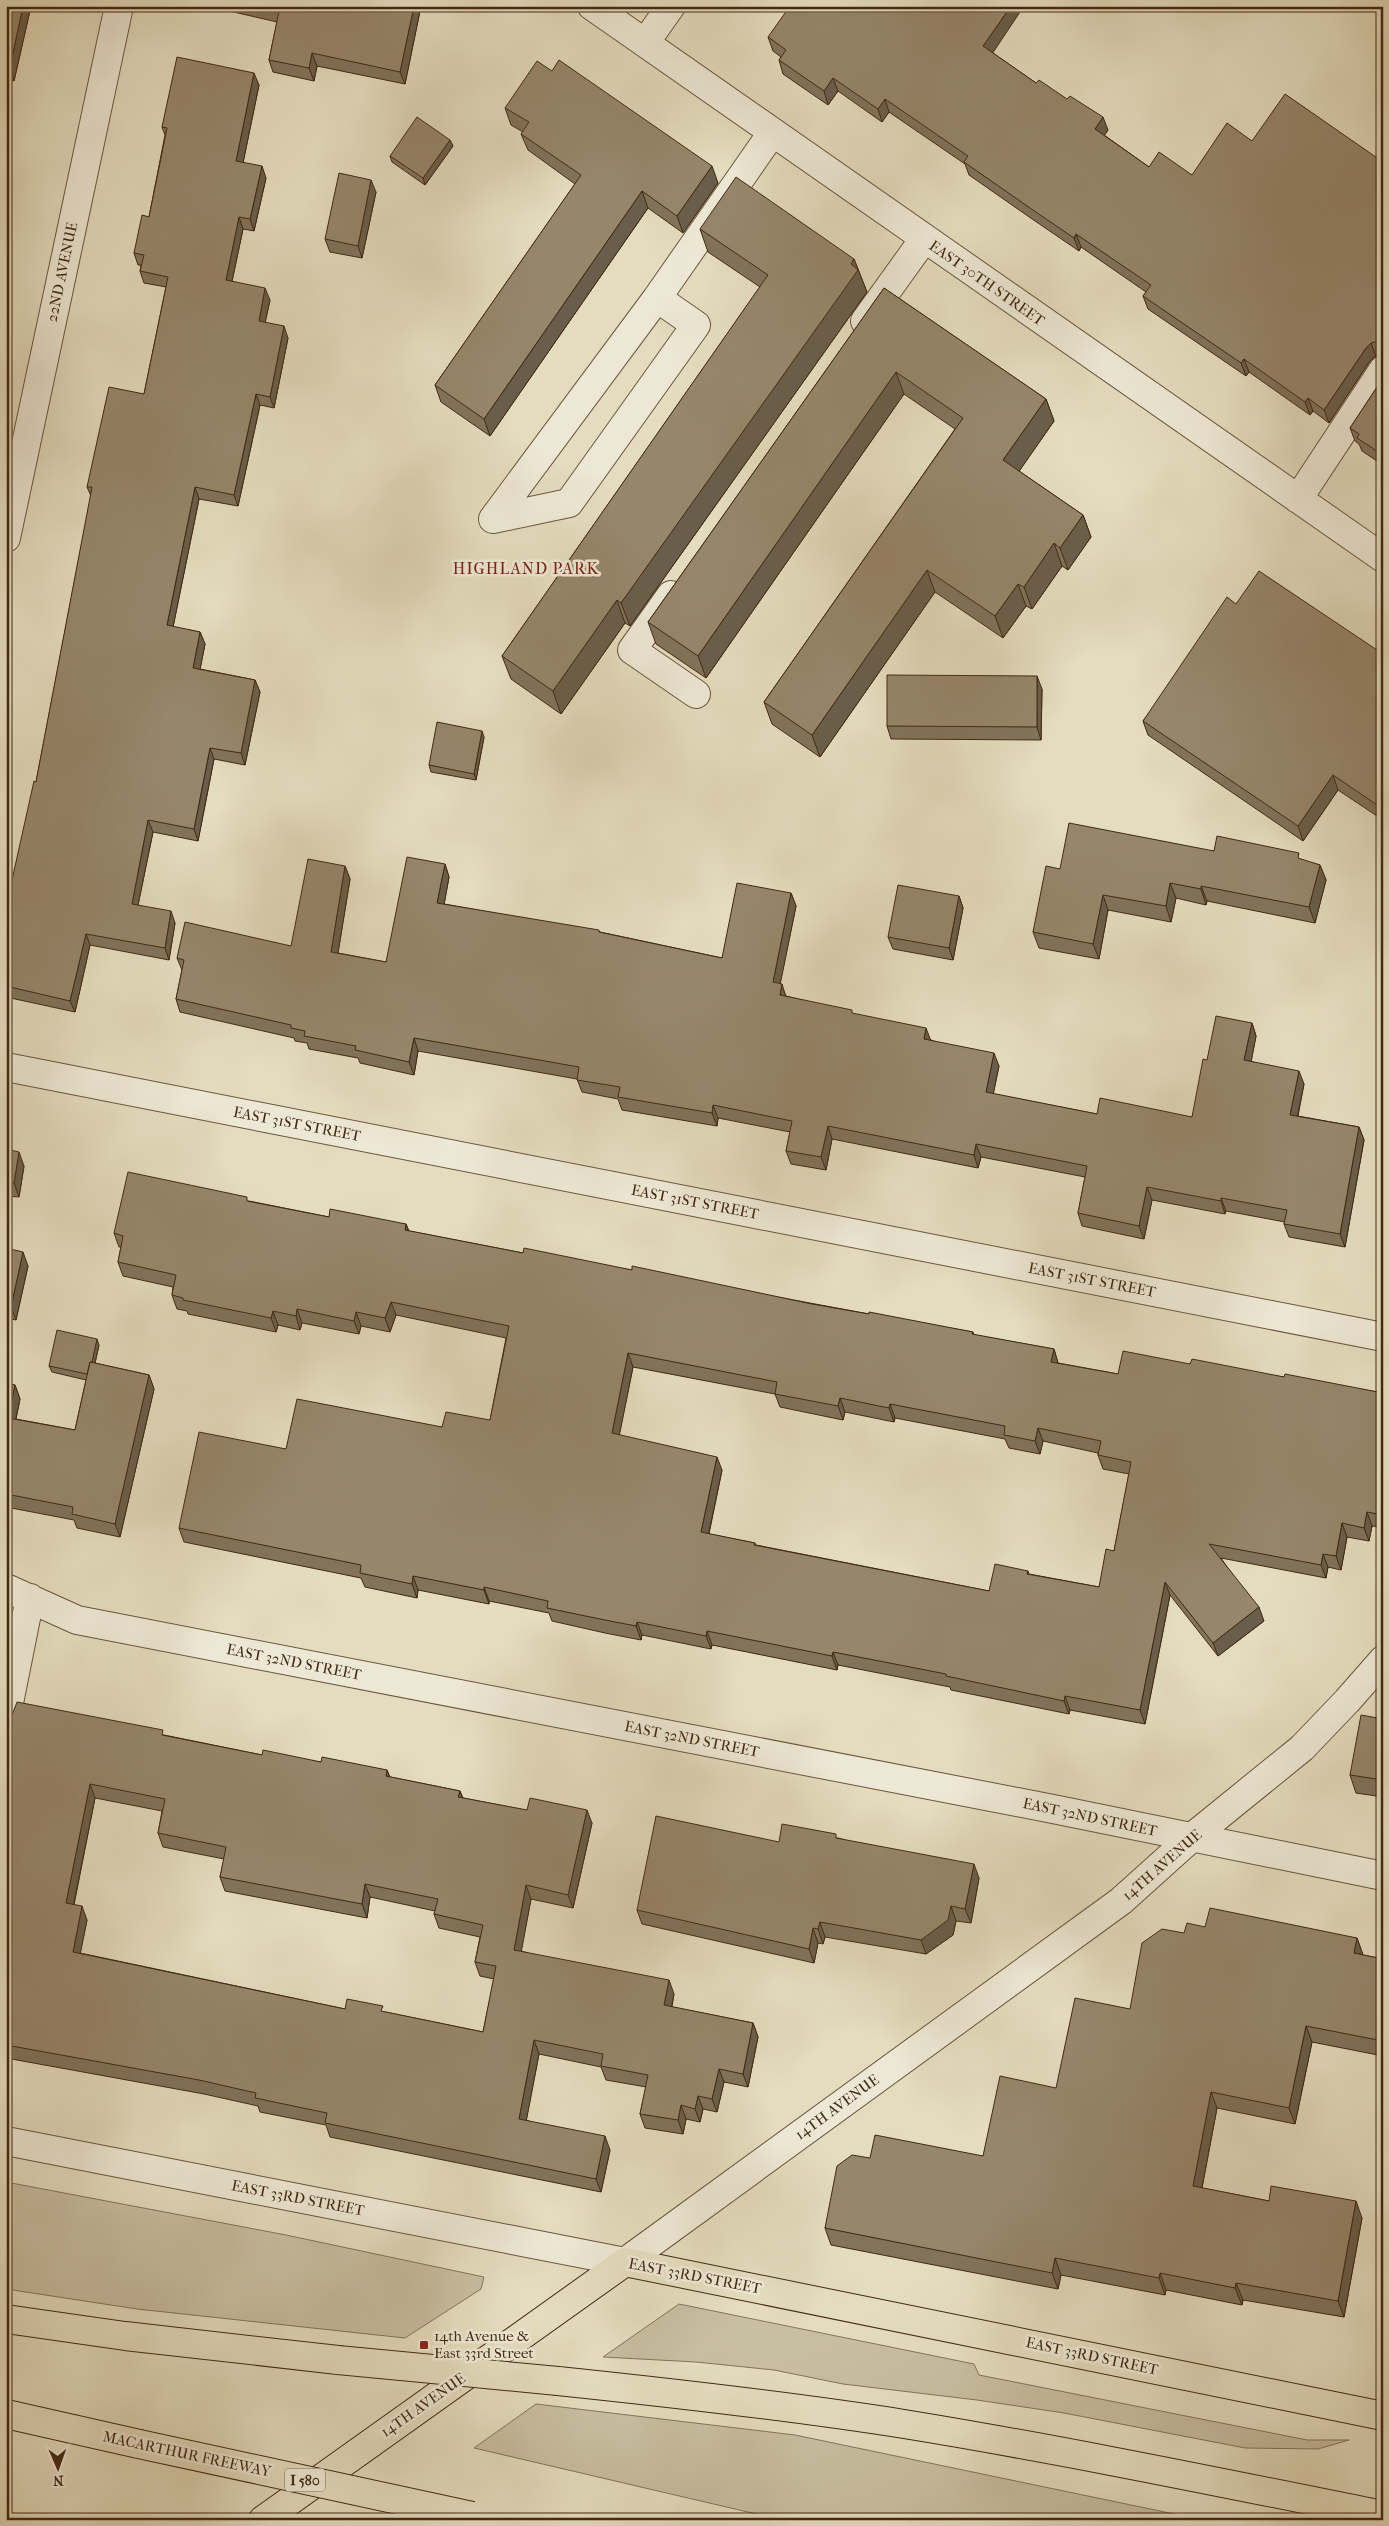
<svg xmlns="http://www.w3.org/2000/svg" width="1389" height="2526" font-family="'IM FELL French Canon',serif">
  <rect width="100%" height="100%" fill="#e4dcbe"/>
  <filter id="stains"><feTurbulence type="fractalNoise" baseFrequency=".004" numOctaves="4"/><feColorMatrix values="0 0 0 0 .2 0 0 0 0 .09 0 0 0 0 .02 0 0 0 .5 -.17"/></filter>
  <radialGradient id="worn" r=".72"><stop offset=".6" stop-color="#630" stop-opacity="0"/><stop offset="1" stop-color="#630" stop-opacity=".3"/></radialGradient>
  <!-- green -->
  <path fill="#c8bea1" stroke="#85745a" d="M 6,2182 L 286,2235 L 484,2277 L 481,2289 L 405,2338 L 137,2309 L 6,2289 Z
    M 679,2304 L 974,2364 L 979,2375 L 1307,2440 L 1349,2440 L 1318,2449 L 1245,2448 L 1064,2413 L 977,2400 L 843,2384 L 774,2370 L 696,2362 L 603,2357 Z
    M 536,2404 L 795,2435 L 1203,2520 L 782,2520 L 474,2448 Z"/>
  <g fill="none" stroke-linecap="round" stroke-linejoin="round">
    <!-- minor casing -->
    <g stroke="#6a563d" stroke-width="30">
      <path id="minor" d="M 592,6 L 1383,558
        M 645,43 L 671,6
        M 865,321 L 924,239
        M 1298,499 L 1383,370
        M 493,519 L 657,298 L 772,133
        M 493,519 L 569,503 L 696,325 L 657,298
        M 6,538 L 119,6
        M 671,595 L 632,650 L 696,694
        M 6,1067 L 1383,1337
        M 6,1588 L 77,1620 L 1053,1809 L 1383,1876
        M 6,1718 L 30,1598
        M 6,2141 L 625,2262 L 1121,1901 L 1191,1838 L 1302,1748 L 1347,1701 L 1383,1660"/>
    </g>
    <!-- major casing -->
    <g stroke="#422912" stroke-width="30">
      <path id="major" d="M 263,2520 L 625,2262 L 1383,2416"/>
    </g>
    <!-- highway casing -->
    <g stroke="#422912" stroke-width="30">
      <path id="highway" d="M 6,2319 L 125,2336 L 338,2360
        M 558,2381 C 673,2393 789,2406 904,2424 C 1064,2450 1223,2483 1383,2515
        M 6,2414 L 139,2444"/>
    </g>
    <!-- minor -->
    <use href="#minor" stroke="#ede8d5" stroke-width="28"/>
    <!-- major -->
    <use href="#major" stroke="#e4dcbe" stroke-width="28"/>
    <!-- highway -->
    <use href="#highway" stroke="#e4dcbe" stroke-width="28"/>
    <!-- highway-bridge casing -->
    <g stroke="#422912" stroke-width="30" stroke-linecap="butt">
      <path id="highway-bridge" d="M 338,2360 L 558,2381
        M 139,2444 L 472,2516"/>
    </g>
    <!-- highway-bridge -->
    <use href="#highway-bridge" stroke="#e4dcbe" stroke-width="28"/>
  </g>
  <!-- wall -->
  <path fill="#81735c" stroke="#422912" fill-rule="evenodd" d="M 6,6 L 31,6 L 14,81 L 9,79 L 6,93 Z
    M 208,6 L 421,6 L 405,84 L 317,66 L 314,81 L 273,72 L 269,60 L 277,22 Z
    M 768,37 L 993,53 L 1036,83 L 1108,130 L 1104,135 L 1149,167 L 1192,175 L 1252,141 L 1383,162 L 1383,355 L 1376,356 L 1370,361 L 1329,423 L 1313,411 L 1310,415 L 1249,372 L 1246,376 L 1148,309 L 1143,296 L 1146,292 L 1081,247 L 1079,251 L 1035,221 L 969,175 L 965,164 L 889,112 L 882,122 L 838,91 L 828,105 L 783,74 L 779,60 L 781,57 L 773,51 Z
    M 259,85 L 243,162 L 266,178 L 254,231 L 243,229 L 232,281 L 270,300 L 265,322 L 288,338 L 274,408 L 260,405 L 238,506 L 199,499 L 173,627 L 200,632 L 205,644 L 200,669 L 255,680 L 260,692 L 245,765 L 214,759 L 198,841 L 153,832 L 138,905 L 175,923 L 169,960 L 90,945 L 75,1012 L 6,997 L 6,907 L 36,782 L 91,496 L 87,487 L 144,394 L 166,287 L 144,283 L 140,271 L 141,265 L 138,265 L 134,253 L 149,217 L 165,135 L 162,127 Z
    M 505,108 L 718,183 L 683,233 L 648,208 L 490,436 L 441,402 L 435,385 L 575,184 L 528,150 L 521,134 L 523,132 L 511,125 Z
    M 450,140 L 453,146 L 425,185 L 392,162 L 390,156 Z
    M 376,192 L 362,258 L 330,252 L 325,239 Z
    M 700,229 L 854,259 L 867,292 L 630,626 L 625,623 L 561,714 L 511,679 L 502,656 L 760,287 L 708,252 Z
    M 884,288 L 1046,399 L 1054,421 L 1019,471 L 1083,515 L 1091,537 L 1068,570 L 1062,566 L 1032,609 L 1026,606 L 1003,638 L 935,592 L 820,757 L 772,724 L 764,702 L 955,429 L 904,394 L 706,678 L 656,644 L 648,622 Z
    M 1383,378 L 1383,465 L 1362,451 L 1359,444 L 1355,441 L 1350,428 Z
    M 1236,604 L 1383,654 L 1383,820 L 1338,790 L 1303,841 L 1148,735 L 1143,721 Z
    M 1042,689 L 1041,740 L 891,739 L 887,726 Z
    M 484,737 L 476,780 L 431,772 L 429,765 Z
    M 1214,851 L 1302,860 L 1320,865 L 1326,880 L 1315,923 L 1207,901 L 1206,905 L 1176,898 L 1171,922 L 1108,910 L 1099,959 L 1039,948 L 1033,932 L 1060,869 Z
    M 445,864 L 449,877 L 444,904 L 600,932 L 722,958 L 791,893 L 796,906 L 780,983 L 786,996 L 854,1014 L 931,1040 L 999,1066 L 993,1094 L 1097,1114 L 1192,1117 L 1207,1060 L 1252,1023 L 1256,1036 L 1251,1061 L 1304,1084 L 1298,1116 L 1359,1127 L 1364,1140 L 1345,1247 L 1289,1237 L 1284,1224 L 1285,1222 L 1226,1211 L 1225,1214 L 1152,1200 L 1144,1239 L 1082,1226 L 1078,1213 L 1085,1177 L 981,1157 L 978,1168 L 832,1139 L 826,1170 L 791,1164 L 786,1151 L 790,1132 L 718,1118 L 717,1126 L 622,1110 L 618,1099 L 582,1092 L 577,1079 L 418,1051 L 414,1075 L 360,1063 L 358,1058 L 309,1049 L 307,1043 L 295,1041 L 294,1038 L 180,1012 L 176,999 L 182,970 L 177,958 L 291,946 L 345,866 L 350,879 L 338,953 L 386,962 Z
    M 959,896 L 963,908 L 953,960 L 893,949 L 888,937 Z
    M 6,1149 L 24,1166 L 19,1197 L 6,1196 Z
    M 249,1201 L 329,1217 L 406,1224 L 409,1231 L 523,1253 L 632,1270 L 869,1314 L 973,1332 L 974,1335 L 1054,1349 L 1058,1363 L 1118,1374 L 1190,1364 L 1284,1377 L 1383,1393 L 1383,1527 L 1372,1526 L 1369,1541 L 1347,1537 L 1341,1570 L 1328,1567 L 1326,1578 L 1221,1558 L 1264,1621 L 1218,1656 L 1170,1595 L 1145,1724 L 1070,1710 L 1069,1714 L 951,1690 L 950,1687 L 838,1665 L 837,1670 L 712,1645 L 711,1649 L 642,1635 L 641,1640 L 605,1633 L 552,1621 L 549,1613 L 489,1601 L 489,1604 L 418,1590 L 417,1598 L 365,1587 L 361,1578 L 184,1542 L 179,1528 L 286,1449 L 490,1420 L 506,1338 L 396,1315 L 390,1332 L 361,1326 L 359,1334 L 302,1323 L 300,1330 L 278,1325 L 276,1332 L 188,1314 L 187,1311 L 177,1309 L 172,1295 L 173,1287 L 123,1276 L 118,1262 L 121,1247 L 119,1247 L 114,1233 ZM 633,1367 L 775,1394 L 780,1407 L 843,1420 L 845,1412 L 894,1422 L 895,1418 L 1005,1439 L 1009,1448 L 1040,1454 L 1043,1441 L 1098,1453 L 1098,1455 L 1103,1469 L 1129,1474 L 1114,1551 L 1099,1587 L 1029,1574 L 1028,1571 L 989,1591 L 756,1545 L 755,1543 L 709,1534 L 722,1470 L 619,1435 Z
    M 6,1248 L 28,1266 L 16,1320 L 6,1318 Z
    M 99,1345 L 95,1363 L 149,1375 L 154,1389 L 120,1537 L 77,1528 L 74,1520 L 6,1507 L 6,1383 L 15,1385 L 20,1399 L 16,1419 L 75,1430 L 86,1380 L 52,1372 L 49,1366 Z
    M 6,1719 L 164,1735 L 262,1755 L 387,1770 L 390,1777 L 460,1791 L 463,1798 L 592,1823 L 573,1908 L 531,1899 L 521,1951 L 674,1994 L 672,2007 L 753,2023 L 758,2037 L 748,2087 L 724,2082 L 717,2112 L 703,2109 L 700,2122 L 686,2119 L 683,2134 L 645,2128 L 640,2114 L 646,2087 L 606,2080 L 601,2067 L 539,2054 L 526,2120 L 610,2150 L 601,2192 L 330,2137 L 326,2125 L 260,2112 L 258,2106 L 204,2094 L 6,2058 ZM 95,1798 L 162,1811 L 158,1833 L 163,1847 L 224,1859 L 220,1877 L 225,1891 L 367,1918 L 370,1897 L 435,1911 L 434,1914 L 439,1928 L 480,1937 L 475,1962 L 480,1976 L 494,1979 L 483,2032 L 385,2012 L 345,2009 L 80,1953 L 87,1920 L 74,1905 Z
    M 1383,1719 L 1383,1797 L 1356,1793 L 1350,1775 Z
    M 838,1838 L 979,1878 L 971,1923 L 956,1921 L 953,1935 L 926,1954 L 825,1937 L 823,1944 L 818,1943 L 814,1963 L 642,1924 L 637,1910 L 779,1842 Z
    M 1205,1927 L 1357,1938 L 1363,1955 L 1383,1959 L 1383,2056 L 1312,2042 L 1295,2124 L 1217,2108 L 1202,2188 L 1269,2201 L 1362,2218 L 1344,2317 L 1243,2300 L 1242,2305 L 1166,2290 L 1165,2295 L 1061,2275 L 1058,2289 L 831,2245 L 825,2228 L 870,2158 L 983,2156 L 1056,2088 L 1130,2009 L 1184,1933 Z"/>
  <!-- shaded-wall -->
  <path fill="#695e4b" stroke="#422912" d="M 23,6 L 31,6 L 14,81 L 10,67 Z
    M 414,6 L 421,6 L 405,84 L 400,72 Z
    M 1011,6 L 1024,6 L 988,60 L 983,46 Z
    M 312,53 L 317,66 L 314,81 L 309,68 Z
    M 6,72 L 9,79 L 6,93 Z
    M 254,73 L 259,85 L 241,173 L 236,161 Z
    M 833,78 L 838,91 L 828,105 L 824,91 Z
    M 885,99 L 889,112 L 882,122 L 878,109 Z
    M 1103,117 L 1108,130 L 1100,142 L 1095,129 Z
    M 450,140 L 453,146 L 425,185 L 423,178 Z
    M 262,166 L 266,178 L 254,231 L 250,219 Z
    M 712,166 L 718,183 L 683,233 L 677,216 Z
    M 371,180 L 376,192 L 362,258 L 358,246 Z
    M 642,191 L 648,208 L 490,436 L 484,419 Z
    M 239,217 L 243,229 L 230,291 L 226,280 Z
    M 1076,234 L 1081,247 L 1079,251 L 1074,238 Z
    M 854,259 L 867,292 L 630,626 L 621,603 Z
    M 265,288 L 270,300 L 263,333 L 259,321 Z
    M 284,326 L 288,338 L 274,408 L 270,397 Z
    M 1371,343 L 1376,356 L 1370,361 L 1329,423 L 1324,410 L 1366,348 Z
    M 1244,359 L 1249,372 L 1246,376 L 1241,363 Z
    M 896,372 L 904,394 L 706,678 L 698,656 Z
    M 256,394 L 260,405 L 238,506 L 234,495 Z
    M 1308,398 L 1313,411 L 1310,415 L 1305,402 Z
    M 1046,399 L 1054,421 L 1011,483 L 1003,460 Z
    M 195,487 L 199,499 L 171,637 L 167,625 Z
    M 1083,515 L 1091,537 L 1068,570 L 1060,548 Z
    M 1054,543 L 1062,566 L 1032,609 L 1024,587 Z
    M 927,570 L 935,592 L 820,757 L 812,735 Z
    M 1018,584 L 1026,606 L 1003,638 L 995,616 Z
    M 617,600 L 625,623 L 561,714 L 553,691 Z
    M 200,632 L 205,644 L 198,680 L 193,668 Z
    M 1037,676 L 1042,689 L 1041,740 L 1037,727 Z
    M 255,680 L 260,692 L 245,765 L 241,753 Z
    M 482,731 L 484,737 L 476,780 L 474,774 Z
    M 210,748 L 214,759 L 198,841 L 194,829 Z
    M 1333,775 L 1338,790 L 1303,841 L 1298,826 Z
    M 148,820 L 153,832 L 136,915 L 132,904 Z
    M 445,864 L 449,877 L 442,916 L 437,903 Z
    M 1320,865 L 1326,880 L 1315,923 L 1309,907 Z
    M 345,866 L 350,879 L 336,965 L 331,952 Z
    M 1170,883 L 1176,898 L 1171,922 L 1166,906 Z
    M 1201,886 L 1207,901 L 1206,905 L 1201,889 Z
    M 791,893 L 796,906 L 778,995 L 773,982 Z
    M 1103,895 L 1108,910 L 1099,959 L 1093,944 Z
    M 959,896 L 963,908 L 953,960 L 949,948 Z
    M 171,911 L 175,923 L 169,960 L 165,948 Z
    M 86,934 L 90,945 L 75,1012 L 70,1001 Z
    M 782,984 L 786,997 L 780,995 Z
    M 1252,1023 L 1256,1036 L 1249,1073 L 1244,1060 Z
    M 926,1028 L 931,1041 L 924,1039 Z
    M 414,1038 L 418,1051 L 414,1075 L 409,1062 Z
    M 994,1053 L 999,1066 L 991,1105 L 986,1092 Z
    M 1299,1071 L 1304,1084 L 1295,1128 L 1290,1115 Z
    M 713,1105 L 718,1118 L 717,1126 L 712,1113 Z
    M 828,1126 L 832,1139 L 826,1170 L 821,1157 Z
    M 1359,1127 L 1364,1140 L 1345,1247 L 1340,1234 Z
    M 976,1144 L 981,1157 L 978,1168 L 974,1155 Z
    M 19,1152 L 24,1166 L 19,1197 L 14,1183 Z
    M 1147,1187 L 1152,1200 L 1144,1239 L 1139,1226 Z
    M 1221,1198 L 1226,1211 L 1225,1214 L 1221,1201 Z
    M 406,1224 L 411,1237 L 405,1230 Z
    M 23,1252 L 28,1266 L 16,1320 L 11,1307 Z
    M 391,1302 L 396,1315 L 390,1332 L 385,1318 Z
    M 297,1309 L 302,1323 L 300,1330 L 296,1316 Z
    M 273,1311 L 278,1325 L 276,1332 L 271,1318 Z
    M 356,1312 L 361,1326 L 359,1334 L 354,1321 Z
    M 97,1339 L 99,1345 L 91,1381 L 89,1375 Z
    M 1054,1349 L 1058,1363 L 1056,1376 L 1051,1362 Z
    M 628,1353 L 633,1367 L 617,1447 L 612,1433 Z
    M 149,1375 L 154,1389 L 120,1537 L 115,1524 Z
    M 15,1385 L 20,1399 L 13,1432 L 8,1418 Z
    M 840,1398 L 845,1412 L 843,1420 L 838,1406 Z
    M 890,1404 L 895,1418 L 894,1422 L 889,1408 Z
    M 1038,1428 L 1043,1441 L 1040,1454 L 1035,1441 Z
    M 717,1457 L 722,1470 L 706,1546 L 701,1532 Z
    M 1383,1487 L 1383,1526 L 1378,1514 Z
    M 1367,1512 L 1372,1526 L 1369,1541 L 1364,1528 Z
    M 1342,1523 L 1347,1537 L 1341,1570 L 1336,1556 Z
    M 1323,1554 L 1328,1567 L 1326,1578 L 1321,1565 Z
    M 413,1576 L 418,1590 L 417,1598 L 412,1584 Z
    M 1165,1582 L 1170,1595 L 1145,1724 L 1140,1710 Z
    M 484,1587 L 489,1601 L 489,1604 L 484,1590 Z
    M 1259,1607 L 1264,1621 L 1218,1656 L 1213,1643 Z
    M 637,1622 L 642,1635 L 641,1640 L 636,1626 Z
    M 707,1631 L 712,1645 L 711,1649 L 706,1636 Z
    M 833,1652 L 838,1665 L 837,1670 L 832,1656 Z
    M 1065,1696 L 1070,1710 L 1069,1714 L 1064,1701 Z
    M 387,1770 L 392,1784 L 386,1776 Z
    M 90,1784 L 95,1798 L 71,1917 L 66,1903 Z
    M 460,1791 L 465,1805 L 458,1797 Z
    M 587,1810 L 592,1823 L 573,1908 L 568,1895 Z
    M 974,1864 L 979,1878 L 971,1923 L 965,1909 Z
    M 365,1884 L 370,1897 L 367,1918 L 362,1904 Z
    M 526,1885 L 531,1899 L 519,1964 L 514,1950 Z
    M 82,1906 L 87,1920 L 78,1965 L 73,1952 Z
    M 951,1906 L 956,1921 L 953,1935 L 926,1954 L 921,1940 Z
    M 820,1922 L 825,1937 L 823,1944 L 818,1929 Z
    M 813,1928 L 818,1943 L 814,1963 L 809,1949 Z
    M 1357,1938 L 1363,1955 L 1354,1953 Z
    M 669,1980 L 674,1994 L 669,2019 L 664,2005 Z
    M 753,2023 L 758,2037 L 748,2087 L 743,2074 Z
    M 1306,2026 L 1312,2042 L 1295,2124 L 1289,2108 Z
    M 534,2040 L 539,2054 L 524,2133 L 519,2119 Z
    M 719,2069 L 724,2082 L 717,2112 L 712,2099 Z
    M 1211,2092 L 1217,2108 L 1199,2203 L 1193,2186 Z
    M 698,2096 L 703,2109 L 700,2122 L 695,2109 Z
    M 681,2105 L 686,2119 L 683,2134 L 678,2120 Z
    M 605,2136 L 610,2150 L 601,2192 L 596,2179 Z
    M 1356,2201 L 1362,2218 L 1344,2317 L 1338,2301 Z
    M 1055,2258 L 1061,2275 L 1058,2289 L 1052,2273 Z
    M 1160,2273 L 1166,2290 L 1165,2295 L 1159,2278 Z
    M 1236,2283 L 1243,2300 L 1242,2305 L 1235,2288 Z"/>
  <!-- building -->
  <path fill="#96866b" stroke="#422912" fill-rule="evenodd" d="M 6,6 L 23,6 L 10,67 L 6,67 Z
    M 259,6 L 414,6 L 400,72 L 312,53 L 309,68 L 269,60 L 279,11 Z
    M 790,6 L 1011,6 L 983,46 L 1036,83 L 1039,80 L 1067,99 L 1070,96 L 1103,117 L 1095,129 L 1149,167 L 1159,152 L 1192,175 L 1227,123 L 1252,141 L 1285,94 L 1383,162 L 1383,343 L 1379,341 L 1371,343 L 1366,348 L 1324,410 L 1308,398 L 1305,402 L 1244,359 L 1241,363 L 1143,296 L 1151,285 L 1076,234 L 1074,238 L 1030,208 L 964,162 L 968,156 L 885,99 L 878,109 L 833,78 L 824,91 L 779,60 L 786,50 L 768,37 Z
    M 177,57 L 254,73 L 236,161 L 262,166 L 250,219 L 239,217 L 226,280 L 265,288 L 259,321 L 284,326 L 270,397 L 256,394 L 234,495 L 195,487 L 167,625 L 200,632 L 193,668 L 255,680 L 241,753 L 210,748 L 194,829 L 148,820 L 132,904 L 171,911 L 165,948 L 86,934 L 70,1001 L 6,986 L 6,907 L 34,781 L 36,782 L 92,487 L 87,487 L 109,387 L 144,394 L 168,277 L 140,271 L 144,255 L 134,253 L 142,215 L 149,217 L 167,128 L 162,127 Z
    M 559,60 L 712,166 L 677,216 L 642,191 L 484,419 L 435,385 L 581,175 L 521,134 L 529,122 L 505,108 L 537,61 L 552,71 Z
    M 417,117 L 450,140 L 423,178 L 390,156 Z
    M 339,173 L 371,180 L 358,246 L 325,239 Z
    M 736,177 L 854,259 L 851,264 L 858,270 L 621,603 L 617,600 L 553,691 L 502,656 L 768,275 L 700,229 Z
    M 884,288 L 1046,399 L 1003,460 L 1083,515 L 1060,548 L 1054,543 L 1024,587 L 1018,584 L 995,616 L 927,570 L 812,735 L 764,702 L 963,418 L 896,372 L 698,656 L 648,622 Z
    M 1383,378 L 1383,455 L 1357,438 L 1359,434 L 1350,428 Z
    M 1259,571 L 1383,654 L 1383,809 L 1333,775 L 1298,826 L 1143,721 L 1227,597 L 1236,604 Z
    M 887,675 L 1037,676 L 1037,727 L 887,726 Z
    M 437,722 L 482,731 L 474,774 L 429,765 Z
    M 1069,823 L 1214,851 L 1217,836 L 1299,853 L 1298,858 L 1320,865 L 1309,907 L 1201,886 L 1201,889 L 1170,883 L 1166,906 L 1103,895 L 1093,944 L 1033,932 L 1046,866 L 1060,869 Z
    M 407,857 L 445,864 L 437,903 L 599,930 L 599,932 L 722,958 L 737,883 L 791,893 L 773,982 L 782,984 L 780,995 L 852,1010 L 852,1013 L 926,1028 L 924,1039 L 994,1053 L 986,1092 L 1097,1114 L 1100,1098 L 1192,1117 L 1203,1059 L 1207,1060 L 1216,1016 L 1252,1023 L 1244,1060 L 1299,1071 L 1290,1115 L 1359,1127 L 1340,1234 L 1284,1224 L 1287,1210 L 1221,1198 L 1221,1201 L 1147,1187 L 1139,1226 L 1078,1213 L 1087,1166 L 976,1144 L 974,1155 L 828,1126 L 821,1157 L 786,1151 L 792,1121 L 713,1105 L 712,1113 L 618,1097 L 620,1087 L 577,1080 L 579,1067 L 414,1038 L 409,1062 L 355,1050 L 356,1046 L 304,1036 L 305,1031 L 291,1028 L 291,1025 L 176,999 L 184,960 L 177,958 L 185,922 L 291,946 L 308,859 L 345,866 L 331,952 L 386,962 Z
    M 898,885 L 959,896 L 949,948 L 888,937 Z
    M 6,1149 L 19,1152 L 14,1183 L 6,1182 Z
    M 128,1172 L 247,1197 L 247,1201 L 329,1217 L 330,1209 L 406,1224 L 405,1230 L 523,1253 L 524,1248 L 632,1270 L 632,1266 L 812,1304 L 869,1314 L 869,1312 L 973,1332 L 972,1334 L 1054,1349 L 1051,1362 L 1118,1374 L 1123,1351 L 1190,1364 L 1192,1359 L 1284,1377 L 1285,1374 L 1383,1393 L 1383,1487 L 1378,1514 L 1367,1512 L 1364,1528 L 1342,1523 L 1336,1556 L 1323,1554 L 1321,1565 L 1209,1544 L 1259,1607 L 1213,1643 L 1165,1582 L 1140,1710 L 1065,1696 L 1064,1701 L 946,1676 L 946,1674 L 833,1652 L 832,1656 L 707,1631 L 706,1636 L 637,1622 L 636,1626 L 600,1619 L 547,1608 L 548,1601 L 484,1587 L 484,1590 L 413,1576 L 412,1584 L 360,1573 L 361,1565 L 179,1528 L 199,1432 L 286,1449 L 297,1399 L 442,1427 L 446,1412 L 490,1420 L 509,1326 L 391,1302 L 385,1318 L 356,1312 L 354,1321 L 297,1309 L 296,1316 L 273,1311 L 271,1318 L 183,1300 L 183,1298 L 172,1295 L 176,1275 L 118,1262 L 123,1236 L 114,1233 ZM 628,1353 L 777,1382 L 775,1394 L 838,1406 L 840,1398 L 889,1408 L 890,1404 L 1005,1426 L 1004,1435 L 1035,1441 L 1038,1428 L 1101,1441 L 1098,1455 L 1131,1462 L 1114,1551 L 1106,1549 L 1099,1587 L 1027,1574 L 1028,1571 L 995,1564 L 989,1591 L 754,1545 L 755,1543 L 701,1532 L 717,1457 L 612,1433 Z
    M 6,1248 L 23,1252 L 11,1307 L 6,1305 Z
    M 57,1330 L 97,1339 L 92,1362 L 90,1362 L 87,1374 L 49,1366 Z
    M 90,1362 L 149,1375 L 115,1524 L 72,1514 L 73,1507 L 6,1494 L 6,1383 L 15,1385 L 8,1418 L 75,1430 Z
    M 17,1702 L 163,1730 L 162,1735 L 262,1755 L 263,1750 L 321,1762 L 322,1757 L 387,1770 L 386,1776 L 460,1791 L 458,1797 L 527,1810 L 530,1798 L 587,1810 L 568,1895 L 526,1885 L 514,1950 L 669,1980 L 664,2005 L 753,2023 L 743,2074 L 719,2069 L 712,2099 L 698,2096 L 695,2109 L 681,2105 L 678,2120 L 640,2114 L 648,2075 L 601,2066 L 603,2054 L 534,2040 L 519,2119 L 605,2136 L 596,2179 L 325,2123 L 327,2113 L 255,2098 L 256,2093 L 199,2080 L 6,2045 L 6,1719 L 12,1715 ZM 90,1784 L 165,1799 L 158,1833 L 226,1847 L 220,1877 L 362,1904 L 365,1884 L 438,1899 L 434,1914 L 483,1925 L 475,1962 L 496,1966 L 483,2032 L 381,2011 L 383,2006 L 347,1999 L 345,2009 L 73,1952 L 82,1906 L 66,1903 Z
    M 1361,1715 L 1383,1719 L 1383,1780 L 1350,1775 Z
    M 656,1816 L 779,1842 L 782,1824 L 836,1834 L 836,1838 L 974,1864 L 965,1909 L 951,1906 L 948,1920 L 921,1940 L 820,1922 L 818,1929 L 813,1928 L 809,1949 L 637,1910 Z
    M 1210,1908 L 1357,1938 L 1354,1953 L 1383,1959 L 1383,2041 L 1306,2026 L 1289,2108 L 1211,2092 L 1193,2186 L 1269,2201 L 1271,2186 L 1356,2201 L 1338,2301 L 1236,2283 L 1235,2288 L 1160,2273 L 1159,2278 L 1055,2258 L 1052,2273 L 825,2228 L 837,2166 L 852,2155 L 870,2158 L 875,2135 L 983,2156 L 1000,2076 L 1056,2088 L 1075,1998 L 1130,2009 L 1142,1943 L 1162,1929 L 1184,1933 L 1187,1923 L 1205,1927 Z"/>
  <!-- markers -->
  <rect fill="#8f2418" stroke="#ede8d5" stroke-width="2" x="419" y="2340" width="10" height="10" rx="2.5"/>
  <g text-anchor="middle" dominant-baseline="central" stroke-width="5" stroke-linejoin="round" paint-order="stroke">
    <!-- shield labels -->
    <rect fill="#ede8d5" stroke="#75624c" stroke-width="1" x="285" y="2468.5" width="40" height="23" rx="4"/>
    <g font-size="14" font-weight="bold" fill="#422912">
      <text x="305" y="2480">I 580</text>
    </g>
    <!-- street labels -->
    <g font-size="15" fill="#422912" stroke="#ede8d5">
      <text transform="translate(62 272) rotate(-78)">22ND AVENUE</text>
      <text transform="translate(987 283) rotate(35)">EAST 30TH STREET</text>
      <text transform="translate(297 1124) rotate(11)">EAST 31ST STREET</text>
      <text transform="translate(695 1202) rotate(11)">EAST 31ST STREET</text>
      <text transform="translate(1092 1280) rotate(11)">EAST 31ST STREET</text>
      <text transform="translate(294 1662) rotate(11)">EAST 32ND STREET</text>
      <text transform="translate(692 1739) rotate(11)">EAST 32ND STREET</text>
      <text transform="translate(1090 1817) rotate(12)">EAST 32ND STREET</text>
      <text transform="translate(1162 1865) rotate(-41)">14TH AVENUE</text>
      <text transform="translate(837 2107) rotate(-36)">14TH AVENUE</text>
      <text transform="translate(298 2198) rotate(11)">EAST 33RD STREET</text>
      <text transform="translate(695 2276) rotate(11)">EAST 33RD STREET</text>
      <text transform="translate(1092 2356) rotate(12)">EAST 33RD STREET</text>
      <text transform="translate(423 2405) rotate(-35)">14TH AVENUE</text>
      <text transform="translate(187 2454) rotate(12)">MACARTHUR FREEWAY</text>
    </g>
    <!-- poi labels -->
    <g font-size="15" fill="#422912" stroke="#ede8d5" text-anchor="start">
      <text x="434" y="2336">14th Avenue &amp;<tspan x="434" dy="17">East 33rd Street</tspan></text>
    </g>
    <!-- neighbourhood labels -->
    <g font-size="16" letter-spacing="1" fill="#7a1f14" stroke="#ede8d5">
      <text x="526" y="568">HIGHLAND PARK</text>
    </g>
  </g>
  <!-- margin -->
  <rect width="1389" height="2526" fill="none" stroke="#e4dcbe" stroke-width="25"/>
  <rect x="8" y="8" width="1374" height="2511" fill="none" stroke="#422912" stroke-width="2.5"/>
  <rect x="12" y="12" width="1364" height="2501" fill="none" stroke="#422912"/>
  <!-- north arrow -->
  <g transform="translate(58 2468) rotate(178)" stroke="#ede8d5" stroke-width="4" paint-order="stroke">
  <path d="M0-4L9 19L0 12L-9 19Z" fill="#422912"/>
  <text y="-8" font-size="14" font-weight="bold" text-anchor="middle" fill="#422912">N</text>
  </g>
  <rect width="100%" height="100%" filter="url(#stains)"/>
  <rect width="100%" height="100%" fill="url(#worn)"/>
</svg>
